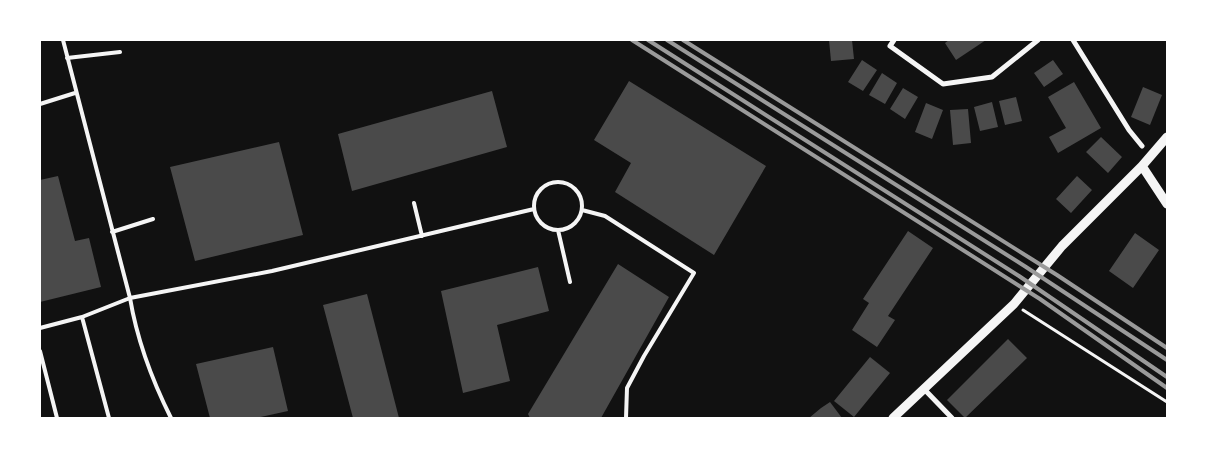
<svg xmlns="http://www.w3.org/2000/svg" width="1207" height="458" font-family="Helvetica,sans-serif">
  <rect width="100%" height="100%" fill="#111"/>
  <!-- building -->
  <path fill="#4a4a4a" d="M 829,40 L 852,40 L 854,59 L 831,61 Z
    M 949,40 L 986,40 L 956,60 L 945,43 Z
    M 862,60 L 877,70 L 863,91 L 848,82 Z
    M 1053,60 L 1063,74 L 1044,87 L 1034,73 Z
    M 882,73 L 897,83 L 885,104 L 869,95 Z
    M 629,81 L 766,166 L 714,255 L 615,192 L 631,163 L 594,140 Z
    M 1074,82 L 1101,128 L 1058,153 L 1049,137 L 1066,128 L 1048,97 Z
    M 1143,87 L 1162,95 L 1150,125 L 1131,117 Z
    M 903,88 L 918,97 L 905,119 L 890,109 Z
    M 492,91 L 507,147 L 352,191 L 338,134 Z
    M 1016,97 L 1022,121 L 1005,125 L 999,101 Z
    M 992,102 L 998,127 L 980,131 L 974,107 Z
    M 926,103 L 943,110 L 932,139 L 915,132 Z
    M 968,109 L 971,143 L 953,145 L 950,110 Z
    M 1101,137 L 1122,157 L 1108,173 L 1086,152 Z
    M 279,142 L 303,235 L 195,261 L 170,167 Z
    M 58,176 L 75,241 L 89,238 L 101,287 L 40,302 L 40,180 Z
    M 1077,176 L 1092,190 L 1071,213 L 1056,199 Z
    M 908,231 L 933,248 L 888,316 L 895,320 L 877,347 L 852,330 L 869,303 L 863,299 Z
    M 1135,233 L 1159,250 L 1133,288 L 1109,271 Z
    M 618,264 L 669,297 L 601,418 L 530,418 L 528,414 Z
    M 538,267 L 549,311 L 497,325 L 510,381 L 463,393 L 441,291 Z
    M 367,294 L 399,418 L 353,418 L 323,305 Z
    M 1008,339 L 1027,358 L 965,418 L 947,400 Z
    M 273,347 L 288,411 L 256,418 L 210,418 L 196,364 Z
    M 870,357 L 890,373 L 854,417 L 834,401 Z
    M 830,402 L 842,418 L 809,418 L 821,408 Z"/>
  <g fill="none" stroke-linecap="round" stroke-linejoin="round">
    <!-- path -->
    <path stroke="#f5f5f5" stroke-width="3" d="M 1023,310 L 1167,402"/>
    <!-- service -->
    <path stroke="#f5f5f5" stroke-width="4" d="M 63,40 L 130,298 C 137,340 152,380 171,418
      M 67,58 L 120,52
      M 40,104 L 75,93
      M534 206a24 24 0 1 1 48 0a24 24 0 1 1-48 0Z
      M 414,203 L 422,236
      M 582,210 L 605,216 L 694,273 L 644,356 L 627,388 L 626,418
      M 558,230 L 570,282
      M 112,232 L 153,219
      M 82,317 L 109,418
      M 40,328 L 82,317 L 130,298 L 272,271 L 534,209
      M 40,351 L 57,418"/>
    <!-- minor -->
    <path stroke="#f5f5f5" stroke-width="5" d="M 894,40 L 890,46 L 943,84 L 992,77 L 1038,40
      M 1073,40 L 1129,130 L 1142,146
      M 924,389 L 952,418"/>
    <!-- tertiary -->
    <path stroke="#f5f5f5" stroke-width="9" d="M 1142,166 L 1167,204
      M 893,418 L 1014,304 L 1062,246 L 1142,166 L 1167,137"/>
    <!-- rail -->
    <path stroke="#9a9a9a" stroke-width="4" d="M 632,40 L 1040,299 L 1167,388
      M 648,40 L 1019,276 L 1167,377
      M 667,40 L 1026,267 L 1167,360
      M 683,40 L 1057,275 L 1167,348"/>
  </g>
  <!-- border -->
  <rect width="1207" height="458" fill="none" stroke="#ffffff" stroke-width="82"/>
</svg>
